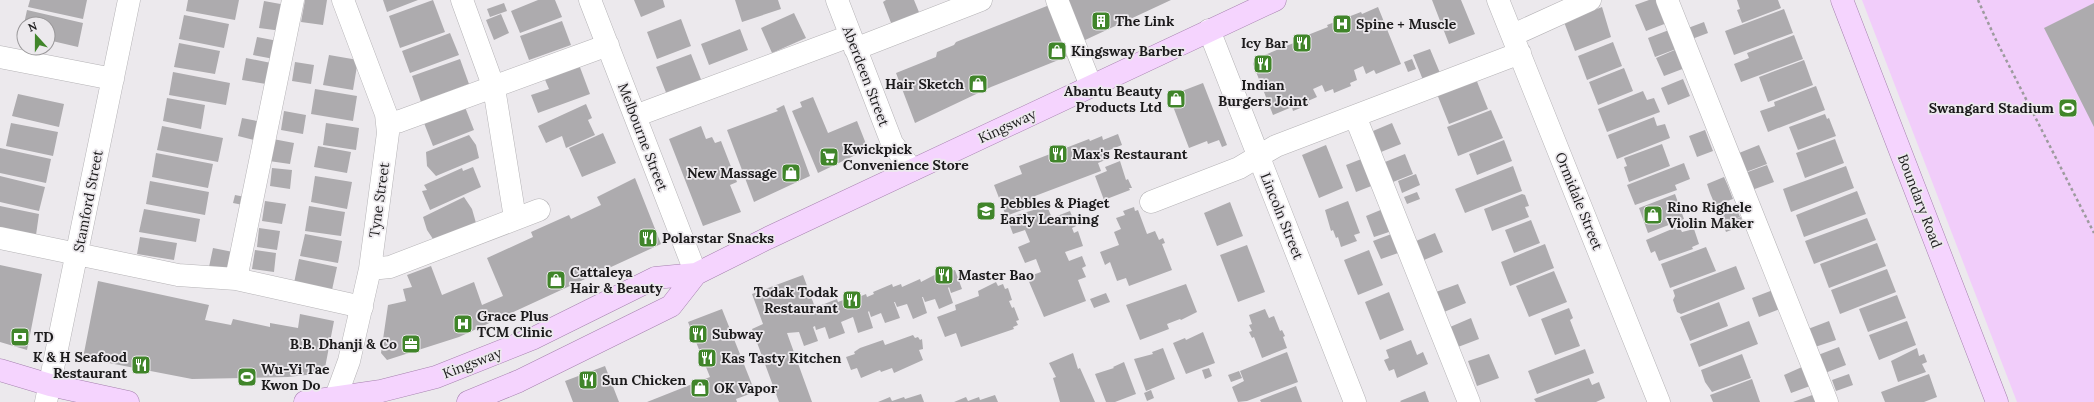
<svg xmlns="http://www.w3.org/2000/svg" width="2094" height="402" font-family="Lora,serif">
  <rect width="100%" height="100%" fill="#ece9ed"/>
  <!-- green -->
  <path fill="#f1cdfa" d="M 1862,0 L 2094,0 L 2094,402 L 2017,402 Z"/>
  <!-- building -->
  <path fill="#adabae" d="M 30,0 L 87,0 L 83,19 L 28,7 Z
    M 188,0 L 239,0 L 235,20 L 186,11 Z
    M 305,0 L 327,0 L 323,25 L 301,22 Z
    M 383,0 L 418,0 L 387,12 Z
    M 433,0 L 445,32 L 400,48 L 389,16 Z
    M 538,0 L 555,0 L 562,17 L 520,33 L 511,11 Z
    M 634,0 L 663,0 L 665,7 L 641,17 Z
    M 735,0 L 778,0 L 781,9 L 742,22 Z
    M 886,0 L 914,0 L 921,17 L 893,28 L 883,2 Z
    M 1068,0 L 1171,0 L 1083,41 Z
    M 1432,0 L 1461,0 L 1475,34 L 1449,44 Z
    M 1649,0 L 1658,0 L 1667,23 L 1646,31 L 1635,5 Z
    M 1737,0 L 1778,0 L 1781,8 L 1742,23 L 1737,10 L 1740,9 Z
    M 264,1 L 286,5 L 282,31 L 259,28 Z
    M 504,3 L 507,11 L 490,17 L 487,9 Z
    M 2094,3 L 2094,127 L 2044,28 Z
    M 1052,4 L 1071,55 L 991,87 L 915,123 L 896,73 L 936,57 L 937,52 L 954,45 L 956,42 Z
    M 1378,7 L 1401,64 L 1376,74 L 1374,70 L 1366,74 L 1363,66 L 1354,70 L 1357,80 L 1350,83 L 1351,86 L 1334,93 L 1333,89 L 1325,92 L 1322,85 L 1313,89 L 1317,97 L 1308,101 L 1310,104 L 1293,111 L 1292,107 L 1273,115 L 1253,64 L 1255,59 L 1296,42 L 1295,40 L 1328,27 L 1327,25 L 1361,12 L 1362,14 Z
    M 1602,7 L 1611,37 L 1575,51 L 1564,22 Z
    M 1784,9 L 1793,33 L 1734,55 L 1725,31 Z
    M 27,10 L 83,23 L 78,47 L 48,40 L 48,24 L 24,24 Z
    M 794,13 L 806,38 L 772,53 L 761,28 Z
    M 501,14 L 509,33 L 494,40 L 486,20 Z
    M 184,15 L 229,24 L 224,48 L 179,39 Z
    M 681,19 L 691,46 L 657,59 L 647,32 Z
    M 562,21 L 571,45 L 529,60 L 520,36 Z
    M 1704,22 L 1708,33 L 1692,39 L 1688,28 Z
    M 740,29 L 748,50 L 709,65 L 701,44 Z
    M 1669,30 L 1676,49 L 1655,57 L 1648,38 Z
    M 450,33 L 459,55 L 410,73 L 402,51 Z
    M 1794,35 L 1803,59 L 1741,82 L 1734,64 L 1749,58 L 1747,53 Z
    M 257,37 L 278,41 L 274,59 L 253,55 Z
    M 1613,42 L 1622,66 L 1587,80 L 1578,56 Z
    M 179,43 L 220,51 L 215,74 L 174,67 Z
    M 1430,49 L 1440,73 L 1423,80 L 1413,55 Z
    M 1677,49 L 1685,68 L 1664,76 L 1656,58 Z
    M 691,54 L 702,82 L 667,95 L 656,67 Z
    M 329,55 L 358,60 L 353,90 L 323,85 Z
    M 246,58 L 276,64 L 272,85 L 242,80 Z
    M 460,59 L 469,84 L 421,102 L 412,76 Z
    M 1412,59 L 1416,69 L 1408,72 L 1404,62 Z
    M 1804,60 L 1813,85 L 1768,102 L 1759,77 Z
    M 295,62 L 314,65 L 311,84 L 292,81 Z
    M 578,62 L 590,94 L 538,113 L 531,95 L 549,89 L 543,75 Z
    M 1624,68 L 1633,91 L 1598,105 L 1589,82 Z
    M 173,72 L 230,83 L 226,105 L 169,95 Z
    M 1476,79 L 1488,109 L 1449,124 L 1437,94 Z
    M 1683,79 L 1690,96 L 1668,105 L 1661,88 Z
    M 1203,83 L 1227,145 L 1222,147 L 1219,140 L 1208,144 L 1207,141 L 1189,148 L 1169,96 Z
    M 1816,86 L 1825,110 L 1768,132 L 1760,111 L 1775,106 L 1774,102 Z
    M 315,89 L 357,96 L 353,121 L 311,114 Z
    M 1643,91 L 1647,100 L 1654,98 L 1660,112 L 1607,132 L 1598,109 Z
    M 18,94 L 64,104 L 59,127 L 12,116 Z
    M 813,97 L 828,133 L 857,121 L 868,149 L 818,173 L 792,111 L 802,107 L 800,102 Z
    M 167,98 L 205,105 L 201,129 L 163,121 Z
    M 586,104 L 592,118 L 588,120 L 595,135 L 566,148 L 562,136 L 546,143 L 538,126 Z
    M 784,105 L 810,176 L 754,202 L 727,130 L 778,111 L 776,109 Z
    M 465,107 L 474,130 L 433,146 L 424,123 Z
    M 1491,110 L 1503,138 L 1458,156 L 1447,127 Z
    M 284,111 L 306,115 L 303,134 L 281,130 Z
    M 1825,114 L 1827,119 L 1829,118 L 1836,136 L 1798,150 L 1789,127 Z
    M 1654,117 L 1657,126 L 1665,124 L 1670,138 L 1617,159 L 1608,135 Z
    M 242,118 L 262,122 L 258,141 L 238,136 Z
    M 11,123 L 58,132 L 53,156 L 6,146 Z
    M 326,123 L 359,128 L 356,150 L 323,145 Z
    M 1392,123 L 1401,144 L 1381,152 L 1373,131 Z
    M 162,126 L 223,138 L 218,162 L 157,150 Z
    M 701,126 L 706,139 L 712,137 L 715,143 L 721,141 L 737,182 L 730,185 L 741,212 L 703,226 L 669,139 Z
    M 1705,130 L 1713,151 L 1697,157 L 1689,136 Z
    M 603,133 L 616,163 L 582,177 L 569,148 Z
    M 1118,134 L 1122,145 L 1107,151 L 1110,158 L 1098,163 L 1101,171 L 1035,196 L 1038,204 L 1006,216 L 994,185 L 1022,174 L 1019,166 L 1089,139 L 1090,141 L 1102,136 L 1103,140 Z
    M 469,135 L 476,145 L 479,158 L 436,176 L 427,166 L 426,152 Z
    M 273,139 L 294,143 L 290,164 L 269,161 Z
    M 1835,139 L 1844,163 L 1805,178 L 1796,153 Z
    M 1504,140 L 1512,161 L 1477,175 L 1469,154 Z
    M 1662,144 L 1670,166 L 1629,182 L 1624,167 L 1627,166 L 1624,158 Z
    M 1326,145 L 1343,188 L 1319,198 L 1302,155 Z
    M 1759,145 L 1767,164 L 1746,172 L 1739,153 Z
    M 318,146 L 351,152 L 347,173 L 314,167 Z
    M 0,148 L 51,159 L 46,183 L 0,173 Z
    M 156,153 L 213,164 L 208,188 L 152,177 Z
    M 1405,154 L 1413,174 L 1393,182 L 1385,162 Z
    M 1364,158 L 1374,185 L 1356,192 L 1346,165 Z
    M 1120,161 L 1126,180 L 1128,179 L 1132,188 L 1129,188 L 1130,190 L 1104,200 L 1095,176 L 1107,171 L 1105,167 Z
    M 1684,163 L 1690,179 L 1675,185 L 1677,190 L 1635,205 L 1627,185 Z
    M 1767,165 L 1774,182 L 1752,190 L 1745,173 Z
    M 1513,166 L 1522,191 L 1465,213 L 1455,189 Z
    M 1846,166 L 1854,188 L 1791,212 L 1783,189 Z
    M 473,167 L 481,187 L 430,210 L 422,191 L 427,190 L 424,185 L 462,168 L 463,171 Z
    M 272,168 L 292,170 L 290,189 L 270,186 Z
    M 1416,174 L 1420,185 L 1402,193 L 1398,181 Z
    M 0,176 L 45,187 L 39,211 L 0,202 Z
    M 315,176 L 352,182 L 347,209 L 311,202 Z
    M 1724,177 L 1728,186 L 1710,193 L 1707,184 Z
    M 635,178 L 661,244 L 459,337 L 387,360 L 381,353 L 388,305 L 406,301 L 403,289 L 412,287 L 407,275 L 431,266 L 442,295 L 474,282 L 482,305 L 503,296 L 487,258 L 533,237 L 531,232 L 569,215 L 571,219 L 601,205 L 597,197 Z
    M 150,181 L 209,192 L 205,215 L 146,204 Z
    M 1728,186 L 1733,199 L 1715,205 L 1710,193 Z
    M 1857,191 L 1866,214 L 1804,237 L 1796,215 Z
    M 1417,192 L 1420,199 L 1407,204 L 1404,197 Z
    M 1522,194 L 1525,195 L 1529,206 L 1525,207 L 1529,217 L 1492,231 L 1484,209 Z
    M 1675,194 L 1684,219 L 1648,233 L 1639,208 Z
    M 235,195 L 245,197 L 243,205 L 233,203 Z
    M 464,197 L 472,209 L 476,223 L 435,242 L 427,230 L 423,217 Z
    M 265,201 L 286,204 L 282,224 L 262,221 Z
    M 1348,201 L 1360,233 L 1354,235 L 1357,241 L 1341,247 L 1338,237 L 1336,238 L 1333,230 L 1331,231 L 1325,210 Z
    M 1230,202 L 1243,236 L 1217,246 L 1204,213 Z
    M 0,206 L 39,214 L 36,235 L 0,229 Z
    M 309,206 L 345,212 L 341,236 L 305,231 Z
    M 1047,206 L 1052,218 L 1070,211 L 1076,226 L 1072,228 L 1074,233 L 1078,231 L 1083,246 L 1065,252 L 1069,261 L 1082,256 L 1086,266 L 1082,268 L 1086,277 L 1078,280 L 1086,301 L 1044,317 L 1027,277 L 1041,272 L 1036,259 L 1025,263 L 1018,247 L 1030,242 L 1025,230 L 1013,234 L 1007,218 Z
    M 1134,207 L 1135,211 L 1138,210 L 1147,234 L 1155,231 L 1159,240 L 1163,238 L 1165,243 L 1162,244 L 1172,270 L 1129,286 L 1126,278 L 1117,281 L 1110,262 L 1105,265 L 1100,252 L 1119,245 L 1114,232 L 1121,229 L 1116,218 L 1125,215 L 1123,211 Z
    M 1736,207 L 1740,217 L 1723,223 L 1719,214 Z
    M 144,209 L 200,219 L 196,242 L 139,232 Z
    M 1383,209 L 1392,231 L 1374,237 L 1366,216 Z
    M 1741,217 L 1744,225 L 1726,232 L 1723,224 Z
    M 1867,218 L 1876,240 L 1814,264 L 1805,241 Z
    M 1531,220 L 1540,243 L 1514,253 L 1505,230 Z
    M 1679,226 L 1682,232 L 1694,229 L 1699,244 L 1692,247 L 1693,249 L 1659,261 L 1655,251 L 1651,253 L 1646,240 Z
    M 259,228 L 280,231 L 277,250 L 257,247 Z
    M 1394,233 L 1401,252 L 1381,259 L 1373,241 Z
    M 1435,233 L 1443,252 L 1424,260 L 1416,241 Z
    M 305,234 L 342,241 L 338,263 L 300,256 Z
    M 140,237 L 177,243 L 174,260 L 137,254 Z
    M 1877,243 L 1886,266 L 1829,288 L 1820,264 Z
    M 1545,244 L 1554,268 L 1510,286 L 1501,262 Z
    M 1247,245 L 1265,292 L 1238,302 L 1220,255 Z
    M 1706,247 L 1716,271 L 1670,288 L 1661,264 Z
    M 213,248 L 233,252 L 230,271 L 209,267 Z
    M 255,250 L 276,253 L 274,272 L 252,269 Z
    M 1369,250 L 1383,285 L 1358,295 L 1344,260 Z
    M 299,259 L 337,267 L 332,290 L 294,283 Z
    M 0,265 L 42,274 L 27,350 L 0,342 Z
    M 1736,266 L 1745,289 L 1681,314 L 1677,312 L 1673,300 L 1675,296 L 1673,290 Z
    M 946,269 L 947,272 L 955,270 L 962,289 L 951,293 L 949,287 L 948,288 L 953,303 L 939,309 L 935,299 L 925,302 L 923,297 L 922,297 L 927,313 L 913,319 L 907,304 L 897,307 L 895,302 L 894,302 L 900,318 L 885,323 L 881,313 L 871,317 L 869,311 L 868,312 L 873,328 L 858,333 L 853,317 L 841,322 L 845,333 L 829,339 L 825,327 L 816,330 L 815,326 L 813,327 L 818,341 L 804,346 L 799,332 L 787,333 L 812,402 L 779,402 L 752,329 L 763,324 L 752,294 L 803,275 L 816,310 L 819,309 L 819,306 L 837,299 L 838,302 L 846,299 L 847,302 L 866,294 L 867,297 L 874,294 L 873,292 L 892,284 L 893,287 L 901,284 L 902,287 L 920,279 L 921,282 Z
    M 1887,269 L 1896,292 L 1840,314 L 1831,290 Z
    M 1554,271 L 1567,302 L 1529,317 L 1516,286 Z
    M 98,281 L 209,305 L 205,320 L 231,325 L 233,319 L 270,327 L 270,323 L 298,328 L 300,314 L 334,321 L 324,373 L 288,377 L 192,379 L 83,358 Z
    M 996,282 L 998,286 L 1003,284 L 1005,289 L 1008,288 L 1012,300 L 1009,301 L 1012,308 L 1014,307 L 1019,320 L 1016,321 L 1018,325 L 1013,327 L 1014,329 L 961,347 L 956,333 L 945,337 L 937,317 L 956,310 L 955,305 L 979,296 L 978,291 Z
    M 1186,284 L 1197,312 L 1181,320 L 1180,319 L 1167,324 L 1169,329 L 1140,340 L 1126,305 Z
    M 1458,284 L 1466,303 L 1444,312 L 1436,292 Z
    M 1773,290 L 1780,309 L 1759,317 L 1752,298 Z
    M 1389,292 L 1404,330 L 1380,340 L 1365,302 Z
    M 1106,293 L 1110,302 L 1094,308 L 1090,299 Z
    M 1897,295 L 1906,318 L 1868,332 L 1859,309 Z
    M 1719,302 L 1728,326 L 1690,341 L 1680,317 Z
    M 1569,308 L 1573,318 L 1570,320 L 1580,346 L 1555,355 L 1541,319 Z
    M 722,309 L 755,392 L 736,399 L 737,402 L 647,402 L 710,377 L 688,322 Z
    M 1265,309 L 1269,318 L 1274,316 L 1280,331 L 1282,330 L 1285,336 L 1283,337 L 1287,348 L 1262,358 L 1254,337 L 1252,338 L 1249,332 L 1252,331 L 1249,325 L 1252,324 L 1249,315 Z
    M 1471,318 L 1479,339 L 1458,347 L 1450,327 Z
    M 1749,321 L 1758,344 L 1699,367 L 1690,344 Z
    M 1829,321 L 1836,340 L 1815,347 L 1808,329 Z
    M 1907,321 L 1916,345 L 1879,360 L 1869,335 Z
    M 1203,332 L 1215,363 L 1186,374 L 1173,343 L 1185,338 L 1186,340 Z
    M 913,335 L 915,338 L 918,337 L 920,340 L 922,339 L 923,349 L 919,350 L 923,360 L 894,373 L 892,368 L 881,372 L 880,370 L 861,378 L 857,368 L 851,370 L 846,357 L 855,354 L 854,352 L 860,348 L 883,340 L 885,345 Z
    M 1411,340 L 1417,355 L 1423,352 L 1428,364 L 1397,378 L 1394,369 L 1389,371 L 1384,360 L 1389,358 L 1386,350 Z
    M 1839,347 L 1846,365 L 1825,373 L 1818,355 Z
    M 1163,348 L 1175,379 L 1146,391 L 1134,359 L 1153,354 L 1152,352 Z
    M 1917,348 L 1919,356 L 1924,354 L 1927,362 L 1922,364 L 1926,372 L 1898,382 L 1891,361 Z
    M 1585,349 L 1594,373 L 1537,394 L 1528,371 Z
    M 1287,352 L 1298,382 L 1247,401 L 1238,402 L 1232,387 L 1244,381 L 1240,371 Z
    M 1073,353 L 1078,369 L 1080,368 L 1095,402 L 1060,402 L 1053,378 L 1056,377 L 1049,363 Z
    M 1489,354 L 1499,378 L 1477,386 L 1468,361 Z
    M 1742,354 L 1751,378 L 1712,392 L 1705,382 L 1701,370 Z
    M 1124,362 L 1136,394 L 1115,402 L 1106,402 L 1095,374 L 1114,368 L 1113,367 Z
    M 605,366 L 619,402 L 573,402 L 565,381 Z
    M 1802,367 L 1810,386 L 1791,393 L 1784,375 Z
    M 1209,368 L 1212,376 L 1205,379 L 1202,370 Z
    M 1239,371 L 1242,378 L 1231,382 L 1228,375 Z
    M 1849,374 L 1853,385 L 1836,391 L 1832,380 Z
    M 1929,374 L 1937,397 L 1924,402 L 1885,402 L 1881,392 Z
    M 1589,378 L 1592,385 L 1599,382 L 1605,398 L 1596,402 L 1536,402 L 1534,399 Z
    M 1752,379 L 1760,402 L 1713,402 L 1710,395 Z
    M 1296,386 L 1302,402 L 1261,402 L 1260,400 Z
    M 1151,390 L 1154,398 L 1147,401 L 1144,393 Z
    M 1425,391 L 1429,402 L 1401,402 L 1400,401 Z
    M 921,394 L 924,402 L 878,402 L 890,397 L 892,401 L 904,397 L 905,399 Z
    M 1815,394 L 1818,402 L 1793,402 Z
    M 995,395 L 998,402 L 954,402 L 966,397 L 968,401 L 979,397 L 980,400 Z"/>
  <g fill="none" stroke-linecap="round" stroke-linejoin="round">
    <!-- minor casing -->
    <g stroke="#b5b3b6" stroke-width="23">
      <path id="minor" d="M 462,0 L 494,88 L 515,218
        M 590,0 L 696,274
        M 837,0 L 892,143 L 912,170
        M 1057,0 L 1091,86
        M 1498,0 L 1659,402
        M 1667,0 L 1827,402
        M 1209,30 L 1355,402
        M 1513,35 L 1590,0
        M 855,49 L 981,0
        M 0,57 L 113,79
        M 635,116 L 850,36
        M 1355,116 L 1469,402
        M 388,124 L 400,121 L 608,45
        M 1151,202 L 1239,168 L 1276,146 L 1520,53
        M 0,238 L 178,275 L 236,279 L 362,307
        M 370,269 L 390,267 L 539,210
        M 236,279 L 293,0
        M 46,402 L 129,0
        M 334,402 L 349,361 L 370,269 L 388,133 L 386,114 L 343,0"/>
    </g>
    <!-- major casing -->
    <g stroke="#a581ae" stroke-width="23">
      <path id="major" d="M 1842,0 L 1997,402
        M 0,370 L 50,385 L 128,402
        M 305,402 L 381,391 L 436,377 L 534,338 L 655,278 L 696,274 L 768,238 L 1275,0
        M 468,402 L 519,381 L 671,306 L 696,274"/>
    </g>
    <!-- path -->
    <path stroke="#9d9b9e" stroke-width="2.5" stroke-dasharray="3 3" stroke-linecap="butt" d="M 1978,0 L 1995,38 L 2094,233"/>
    <!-- minor -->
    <use href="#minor" stroke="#fff" stroke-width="22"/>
    <!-- major -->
    <use href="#major" stroke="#f5d4fe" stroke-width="22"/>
  </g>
  <!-- icons -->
  <defs>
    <g id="building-square" transform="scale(1)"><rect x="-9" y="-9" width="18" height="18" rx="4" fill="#40852a" stroke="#ece9ed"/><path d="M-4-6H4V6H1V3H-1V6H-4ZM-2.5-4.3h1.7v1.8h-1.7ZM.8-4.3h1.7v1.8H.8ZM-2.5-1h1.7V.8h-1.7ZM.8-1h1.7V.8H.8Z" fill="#fff"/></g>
    <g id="hospital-square" transform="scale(1)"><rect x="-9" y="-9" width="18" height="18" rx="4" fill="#40852a" stroke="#ece9ed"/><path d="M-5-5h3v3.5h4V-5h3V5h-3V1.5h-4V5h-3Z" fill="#fff"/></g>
    <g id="restaurant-square" transform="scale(1)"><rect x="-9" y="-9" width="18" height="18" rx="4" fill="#40852a" stroke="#ece9ed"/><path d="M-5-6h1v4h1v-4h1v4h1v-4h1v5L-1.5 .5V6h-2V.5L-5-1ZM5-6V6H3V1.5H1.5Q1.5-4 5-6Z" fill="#fff"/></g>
    <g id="shop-square" transform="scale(1)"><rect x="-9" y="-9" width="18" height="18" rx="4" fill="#40852a" stroke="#ece9ed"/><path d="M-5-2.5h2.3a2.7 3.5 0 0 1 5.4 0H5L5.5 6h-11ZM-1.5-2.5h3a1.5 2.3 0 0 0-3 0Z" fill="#fff"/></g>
    <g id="stadium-square" transform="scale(1)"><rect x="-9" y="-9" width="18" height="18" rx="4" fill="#40852a" stroke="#ece9ed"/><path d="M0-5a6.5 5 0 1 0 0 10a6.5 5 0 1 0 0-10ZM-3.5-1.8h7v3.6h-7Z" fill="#fff"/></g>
    <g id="supermarket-square" transform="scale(1)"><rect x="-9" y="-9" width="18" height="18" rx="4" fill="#40852a" stroke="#ece9ed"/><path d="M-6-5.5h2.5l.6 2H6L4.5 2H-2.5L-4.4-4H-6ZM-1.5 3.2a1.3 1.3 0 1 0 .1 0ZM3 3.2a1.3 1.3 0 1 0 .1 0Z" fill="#fff"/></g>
    <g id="school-square" transform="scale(1)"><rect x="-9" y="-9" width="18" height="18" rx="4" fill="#40852a" stroke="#ece9ed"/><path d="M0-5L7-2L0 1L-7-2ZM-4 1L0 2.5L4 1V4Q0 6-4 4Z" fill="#fff"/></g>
    <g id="bank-square" transform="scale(1)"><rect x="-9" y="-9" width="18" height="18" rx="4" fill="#40852a" stroke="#ece9ed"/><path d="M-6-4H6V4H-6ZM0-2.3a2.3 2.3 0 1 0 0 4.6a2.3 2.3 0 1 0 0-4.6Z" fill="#fff"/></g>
    <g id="office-square" transform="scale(1)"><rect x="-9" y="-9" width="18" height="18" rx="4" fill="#40852a" stroke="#ece9ed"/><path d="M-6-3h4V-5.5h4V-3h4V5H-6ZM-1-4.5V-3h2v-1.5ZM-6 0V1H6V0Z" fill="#fff"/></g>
  </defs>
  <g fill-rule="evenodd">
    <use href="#building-square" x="1101" y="21"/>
    <use href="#hospital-square" x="1342" y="24"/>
    <use href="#restaurant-square" x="1302" y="43"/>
    <use href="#shop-square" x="1057" y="51"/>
    <use href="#restaurant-square" x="1263" y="64"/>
    <use href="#shop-square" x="978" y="84"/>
    <use href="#shop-square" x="1176" y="99"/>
    <use href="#stadium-square" x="2068" y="108"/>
    <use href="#restaurant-square" x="1058" y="154"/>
    <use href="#supermarket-square" x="829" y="157"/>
    <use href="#shop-square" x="791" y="173"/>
    <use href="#school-square" x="986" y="211"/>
    <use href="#shop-square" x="1653" y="215"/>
    <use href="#restaurant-square" x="648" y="238"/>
    <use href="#restaurant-square" x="944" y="275"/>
    <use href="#shop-square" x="556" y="280"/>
    <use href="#restaurant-square" x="852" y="300"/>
    <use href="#hospital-square" x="463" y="324"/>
    <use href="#restaurant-square" x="698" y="334"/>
    <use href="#bank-square" x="20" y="337"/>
    <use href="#office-square" x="411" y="344"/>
    <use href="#restaurant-square" x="707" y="358"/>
    <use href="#restaurant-square" x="141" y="365"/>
    <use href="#stadium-square" x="247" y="377"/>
    <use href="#restaurant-square" x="588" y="380"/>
    <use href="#shop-square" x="700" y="388"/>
  </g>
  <g text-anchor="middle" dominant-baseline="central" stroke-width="3.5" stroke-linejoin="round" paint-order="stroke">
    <!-- poi labels -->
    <g font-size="14" font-weight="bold" fill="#1c1b1c" stroke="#ece9ed" text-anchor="start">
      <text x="1115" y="21">The Link</text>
      <text x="1356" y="24">Spine + Muscle</text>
      <text x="1288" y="43" text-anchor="end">Icy Bar</text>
      <text x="1071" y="51">Kingsway Barber</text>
      <text x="964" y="84" text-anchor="end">Hair Sketch</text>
      <text x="1263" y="85" text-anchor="middle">Indian<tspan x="1263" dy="16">Burgers Joint</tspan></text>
      <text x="1162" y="91" text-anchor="end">Abantu Beauty<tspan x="1162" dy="16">Products Ltd</tspan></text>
      <text x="2054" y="108" text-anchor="end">Swangard Stadium</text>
      <text x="843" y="149">Kwickpick<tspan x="843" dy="16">Convenience Store</tspan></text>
      <text x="1072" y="154">Max's Restaurant</text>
      <text x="777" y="173" text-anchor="end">New Massage</text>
      <text x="1000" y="203">Pebbles &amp; Piaget<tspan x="1000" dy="16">Early Learning</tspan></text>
      <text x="1667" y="207">Rino Righele<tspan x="1667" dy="16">Violin Maker</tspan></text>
      <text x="662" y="238">Polarstar Snacks</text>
      <text x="570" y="272">Cattaleya<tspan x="570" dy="16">Hair &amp; Beauty</tspan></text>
      <text x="958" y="275">Master Bao</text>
      <text x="838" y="292" text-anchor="end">Todak Todak<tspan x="838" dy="16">Restaurant</tspan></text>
      <text x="477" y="316">Grace Plus<tspan x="477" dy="16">TCM Clinic</tspan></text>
      <text x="712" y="334">Subway</text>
      <text x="34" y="337">TD</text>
      <text x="397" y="344" text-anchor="end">B.B. Dhanji &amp; Co</text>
      <text x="127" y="357" text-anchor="end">K &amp; H Seafood<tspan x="127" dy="16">Restaurant</tspan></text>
      <text x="721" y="358">Kas Tasty Kitchen</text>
      <text x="261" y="369">Wu-Yi Tae<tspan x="261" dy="16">Kwon Do</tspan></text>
      <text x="602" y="380">Sun Chicken</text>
      <text x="714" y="388">OK Vapor</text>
    </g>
    <!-- street labels -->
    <g font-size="14" fill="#1c1b1c" stroke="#ece9ed">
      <text transform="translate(866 76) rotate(69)">Aberdeen Street</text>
      <text transform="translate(1007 126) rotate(-25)">Kingsway</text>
      <text transform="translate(643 137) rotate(69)">Melbourne Street</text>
      <text transform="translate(379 200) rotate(-82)">Tyne Street</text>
      <text transform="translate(88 201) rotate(-79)">Stamford Street</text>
      <text transform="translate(1579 201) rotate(68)">Ormidale Street</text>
      <text transform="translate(1920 201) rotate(69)">Boundary Road</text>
      <text transform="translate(1282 216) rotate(68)">Lincoln Street</text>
      <text transform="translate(472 363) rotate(-21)">Kingsway</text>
    </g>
  </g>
  <!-- north arrow -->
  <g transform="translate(36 36) rotate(339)"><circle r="19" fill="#ece9ed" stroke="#999799"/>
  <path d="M0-3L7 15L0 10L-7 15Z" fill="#40852a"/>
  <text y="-6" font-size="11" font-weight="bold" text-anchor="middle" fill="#1c1b1c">N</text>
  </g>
</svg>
